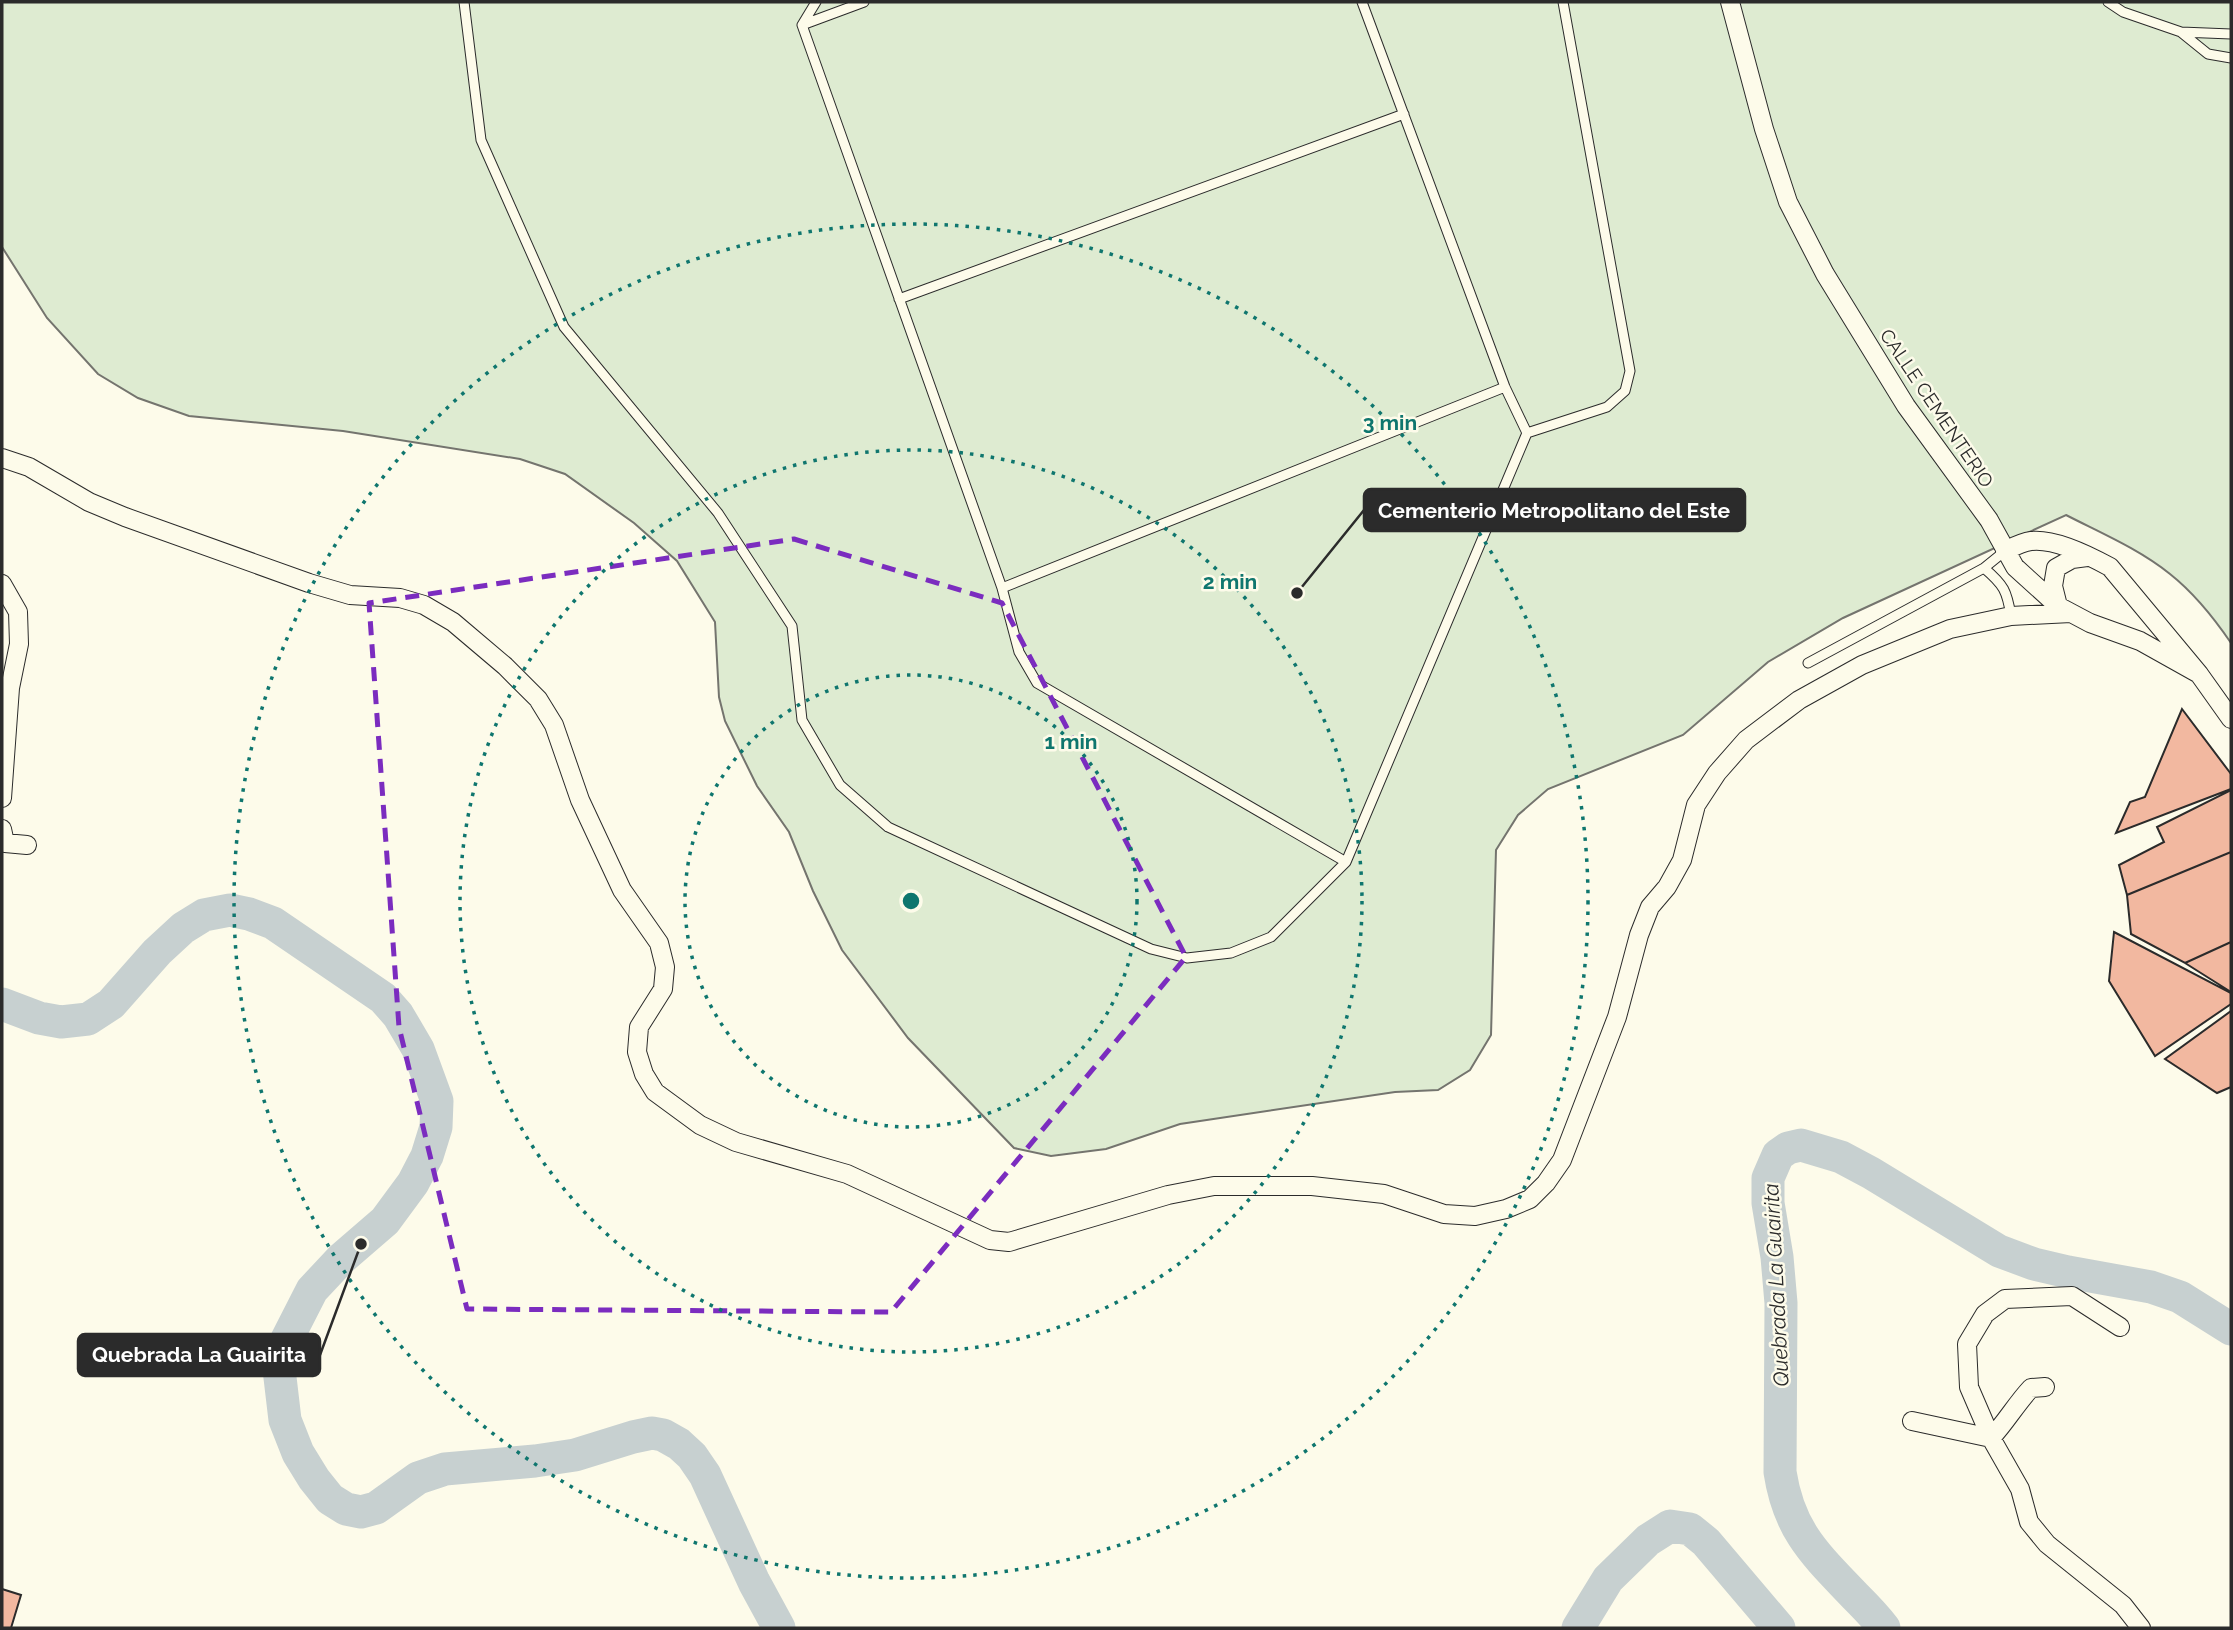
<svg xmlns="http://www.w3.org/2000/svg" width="2233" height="1630" font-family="Raleway,sans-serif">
  <rect width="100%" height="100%" fill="#fdfbea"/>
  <!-- green -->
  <path fill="#deebd1" stroke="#74746e" stroke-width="2" d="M 2,2 L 2231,2 L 2231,643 C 2214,618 2194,593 2170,574 C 2139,549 2101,533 2066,515 L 1843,618 L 1768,662 L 1683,735 L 1548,789 L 1518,815 L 1496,850 L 1491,1035 L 1470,1070 L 1438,1090 L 1395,1092 L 1180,1124 L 1106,1149 L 1051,1156 L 1014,1148 L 908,1038 L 842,950 L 813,891 L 789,832 L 757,786 L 725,721 L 719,697 L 715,622 L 677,561 L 634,523 L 565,474 L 520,459 L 343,431 L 189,416 L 138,398 L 98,374 L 47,318 L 2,247 Z"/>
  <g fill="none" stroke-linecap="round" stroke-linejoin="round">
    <!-- river -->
    <path stroke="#c7d0d0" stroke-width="33" d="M 2,1004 L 39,1018 L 61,1022 L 88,1019 L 111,1004 L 157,952 L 183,928 L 204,915 L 230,910 L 249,914 L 273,923 L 383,998 L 398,1015 L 418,1049 L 437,1101 L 436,1127 L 427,1156 L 413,1183 L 385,1221 L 341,1259 L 312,1290 L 287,1339 L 279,1369 L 285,1420 L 298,1453 L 314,1479 L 330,1499 L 346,1509 L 361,1512 L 376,1508 L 418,1478 L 445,1469 L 535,1461 L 575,1455 L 633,1437 L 652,1433 L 663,1435 L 679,1444 L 692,1456 L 705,1475 L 754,1582 L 779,1628
      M 1578,1628 L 1608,1579 L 1648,1540 L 1670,1526 L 1690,1529 L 1706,1542 L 1779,1628
      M 1884,1628 C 1875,1616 1865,1606 1855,1596 C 1815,1554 1789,1531 1780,1472 L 1781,1303 L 1777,1257 L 1768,1203 L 1768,1178 L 1778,1155 L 1788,1148 L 1801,1145 L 1841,1157 L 1871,1173 L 1999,1251 L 2034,1264 L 2068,1272 L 2151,1287 L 2180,1297 L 2231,1329"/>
  </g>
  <!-- building -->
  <path fill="#f2b8a0" stroke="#2b2b2b" stroke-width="2" d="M 2182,709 L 2231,774 L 2231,789 L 2116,833 L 2130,802 L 2145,797 Z
    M 2231,790 L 2231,852 L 2127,895 L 2119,865 L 2164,842 L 2157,827 Z
    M 2231,852 L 2231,942 L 2185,963 L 2131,934 L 2127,895 Z
    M 2114,932 L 2231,993 L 2231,1004 L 2155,1056 L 2109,981 Z
    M 2231,942 L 2231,992 L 2185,963 Z
    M 2231,1011 L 2231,1087 L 2217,1093 L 2165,1059 Z
    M 2,1589 L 21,1595 L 11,1628 L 2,1628 Z"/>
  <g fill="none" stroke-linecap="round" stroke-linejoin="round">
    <!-- service casing -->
    <g stroke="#2b2b2b" stroke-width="11">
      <path id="service" d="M 464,2 L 481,140 L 564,327 L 718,513 L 792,626 L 802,720 L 840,785 L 888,827 L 1151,949 L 1187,958 L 1231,953 L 1271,937 L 1346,862 L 1527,433 L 1505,387 L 1362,2
        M 864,2 L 802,25 L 1002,588 L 1019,652 L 1037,683 L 1346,862
        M 2108,2 L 2123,12 L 2181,32 L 2231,34
        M 802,25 L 816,2
        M 2182,33 L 2208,54 L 2231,58
        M 899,299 L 1404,114
        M 1527,433 L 1607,407 L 1625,391 L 1630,371 L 1563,2
        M 1984,568 L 2005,551
        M 1002,588 L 1505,387
        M 1808,663 L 1984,568 C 2004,585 2007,591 2011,616"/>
    </g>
    <!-- minor casing -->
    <g stroke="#2b2b2b" stroke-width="20">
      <path id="minor" d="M 1730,2 L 1764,129 L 1788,202 L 1825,274 L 1906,406 L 1989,520 L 2015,567 L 2058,606 L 2090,623 L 2140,641 L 2199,674
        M 2,458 L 29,467 L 89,502 L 125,517 L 309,583 L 350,595 L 400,598 L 424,605 L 453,622 L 505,666 L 538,699 L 554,725 L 580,800 L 622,890 L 659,943 L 665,967 L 663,989 L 639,1027 L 637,1052 L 644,1074 L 655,1092 L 700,1125 L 736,1142 L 847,1174 L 990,1240 L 1009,1242 L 1168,1195 L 1214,1186 L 1312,1186 L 1384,1194 L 1444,1214 L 1475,1216 L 1506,1209 L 1530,1199 L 1546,1183 L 1562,1160 L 1617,1017 L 1639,935 L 1650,907 L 1667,887 L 1682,860 L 1696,805 L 1717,773 L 1746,740 L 1799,700 L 1862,665 L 1950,629 L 2011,616 L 2071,613
        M 2005,551 C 2013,547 2022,542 2031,541 C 2055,538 2090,556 2110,567 L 2199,674 L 2231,719
        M 2,584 L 18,612 L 19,644 L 10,688 L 2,798
        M 2058,606 L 2053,586 L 2056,568 L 2072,559 L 2087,557
        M 2,829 L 5,843 L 27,845
        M 2120,1327 L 2072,1296 L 2005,1299 L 1985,1314 L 1967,1344 L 1969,1387 L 1991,1438 L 2020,1489 L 2029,1522 L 2047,1544 L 2123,1605 L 2141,1628
        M 1912,1421 L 1991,1438 C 2006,1422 2016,1404 2031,1388 L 2045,1387"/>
    </g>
    <!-- service -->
    <use href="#service" stroke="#fdfbea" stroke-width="9"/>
    <!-- minor -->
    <use href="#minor" stroke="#fdfbea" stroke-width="18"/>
  </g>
  <!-- marked area -->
  <path fill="none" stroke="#7b2cbf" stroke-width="5" stroke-dasharray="14 9" stroke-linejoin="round" d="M 794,539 L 1002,603 L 1186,957 L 891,1312 L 467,1309 L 399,1027 L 369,603 Z"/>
  <!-- distance rings -->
  <g fill="none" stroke="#0f766e" stroke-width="3.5" stroke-dasharray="3.5 7">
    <circle cx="911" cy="901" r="226"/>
    <circle cx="911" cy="901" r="451"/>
    <circle cx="911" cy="901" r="677"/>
  </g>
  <g text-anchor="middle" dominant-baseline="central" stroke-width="5" stroke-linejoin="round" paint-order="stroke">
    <!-- street labels -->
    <g font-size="19" fill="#2b2b2b" stroke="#fdfbea">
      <text transform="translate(1937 408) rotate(56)">CALLE CEMENTERIO</text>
    </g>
    <!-- water labels -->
    <g font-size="21" font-style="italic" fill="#2b2b2b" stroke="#fdfbea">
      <text transform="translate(1776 1285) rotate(-93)">Quebrada La Guairita</text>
    </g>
  </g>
  <circle cx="911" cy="901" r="10" fill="#0f766e" stroke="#fdfbea" stroke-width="3.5"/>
  <g font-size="21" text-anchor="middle" font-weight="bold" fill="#0f766e" stroke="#fdfbea" stroke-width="5" stroke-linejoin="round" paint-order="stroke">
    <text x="1390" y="430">3 min</text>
    <text x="1230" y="589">2 min</text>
    <text x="1071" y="749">1 min</text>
  </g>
  <!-- callouts -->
  <path fill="none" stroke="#2b2b2b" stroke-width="2.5" d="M1297 593L1364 510M361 1244L320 1355"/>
  <g fill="#2b2b2b" stroke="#fdfbea" stroke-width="2.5">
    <circle cx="1297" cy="593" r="7"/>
    <circle cx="361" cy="1244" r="7"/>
  </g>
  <g fill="#2b2b2b" stroke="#2b2b2b" stroke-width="2.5">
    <rect x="1364" y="489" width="381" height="42" rx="7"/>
    <rect x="78" y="1334" width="242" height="42" rx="7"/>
  </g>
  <g font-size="21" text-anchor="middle" font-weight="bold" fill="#fff">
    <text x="1554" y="518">Cementerio Metropolitano del Este</text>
    <text x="199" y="1362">Quebrada La Guairita</text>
  </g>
  <!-- border -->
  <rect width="2233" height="1630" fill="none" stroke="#2b2b2b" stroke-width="7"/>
</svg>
